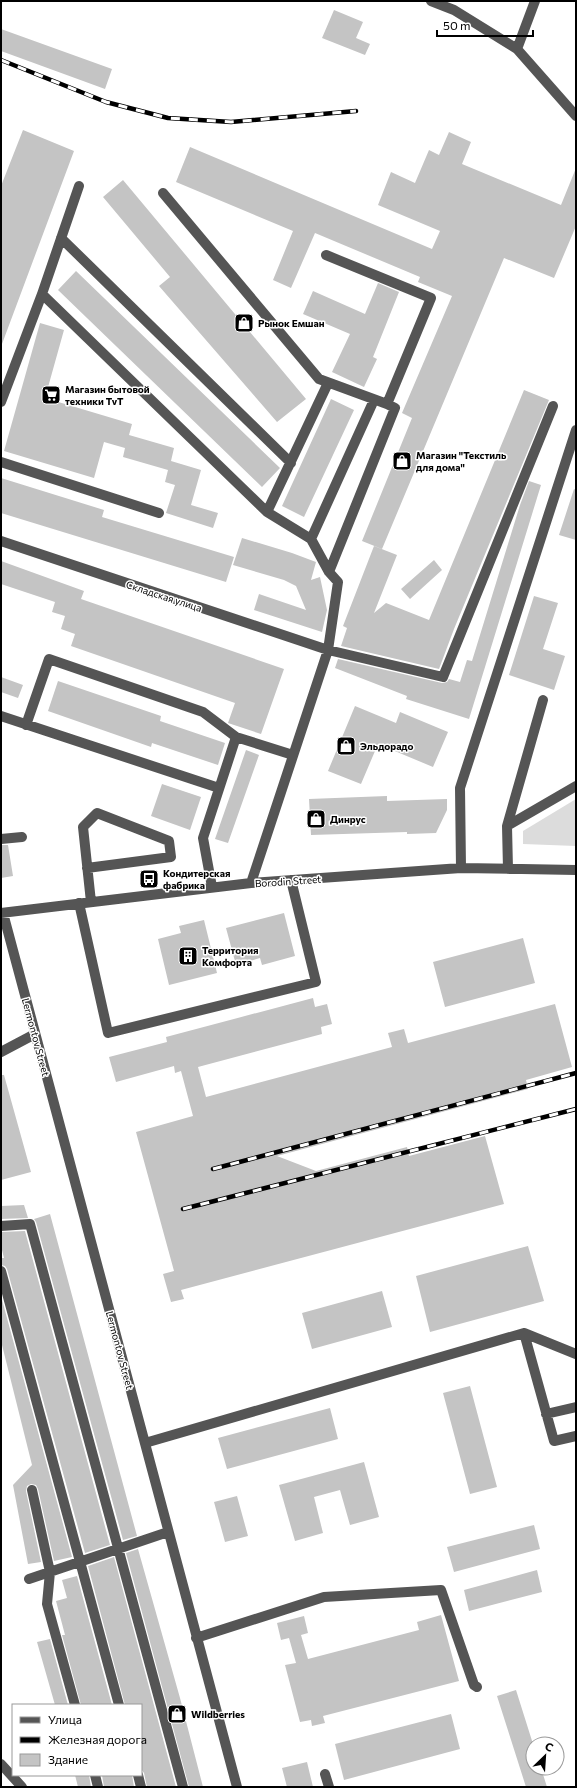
<svg xmlns="http://www.w3.org/2000/svg" width="577" height="1788" font-family="Commissioner,sans-serif">
  <rect width="100%" height="100%" fill="#fff"/>
  <!-- green -->
  <path fill="#dcdcdc" d="M 576,799 L 576,846 L 523,844 L 523,831 Z"/>
  <!-- building -->
  <path fill="#c4c4c4" d="M 334,10 L 363,22 L 356,38 L 370,44 L 365,55 L 322,38 Z
    M 1,29 L 112,69 L 105,89 L 1,51 Z
    M 23,130 L 74,151 L 2,344 L 1,186 Z
    M 449,132 L 471,142 L 462,164 L 561,205 L 576,168 L 576,226 L 554,278 L 504,258 L 382,549 L 362,541 L 412,418 L 402,413 L 452,296 L 418,282 L 420,277 L 315,233 L 291,288 L 273,280 L 293,231 L 176,182 L 190,147 L 432,249 L 440,231 L 378,205 L 391,172 L 415,183 L 429,150 L 439,155 Z
    M 123,180 L 306,399 L 277,422 L 159,286 L 170,277 L 103,197 Z
    M 76,271 L 280,468 L 262,487 L 58,290 Z
    M 378,283 L 399,292 L 373,357 L 377,359 L 364,387 L 332,372 L 350,334 L 303,314 L 313,291 L 365,314 Z
    M 40,323 L 64,330 L 45,398 L 132,424 L 129,435 L 174,448 L 171,461 L 201,470 L 191,505 L 218,513 L 213,528 L 166,513 L 175,485 L 165,482 L 168,470 L 123,457 L 125,448 L 104,442 L 94,478 L 4,451 Z
    M 524,390 L 549,400 L 454,629 L 439,669 L 341,646 L 347,628 L 343,626 L 374,546 L 397,555 L 374,613 L 386,603 L 429,620 Z
    M 331,399 L 354,410 L 304,517 L 282,506 Z
    M 1,478 L 104,510 L 102,517 L 234,557 L 226,582 L 1,513 Z
    M 529,481 L 541,485 L 469,719 L 406,699 L 407,696 L 335,668 L 338,659 L 442,683 L 447,682 L 449,679 L 460,682 L 467,660 L 472,661 L 520,505 Z
    M 574,489 L 576,490 L 576,540 L 559,535 Z
    M 242,538 L 292,553 L 316,562 L 311,580 L 320,577 L 327,610 L 322,632 L 254,610 L 259,594 L 306,610 L 296,586 L 284,580 L 233,565 Z
    M 434,560 L 442,570 L 410,599 L 401,589 Z
    M 1,561 L 84,591 L 81,599 L 284,669 L 261,734 L 228,723 L 235,703 L 71,646 L 75,634 L 61,629 L 65,616 L 52,612 L 55,602 L 1,584 Z
    M 534,596 L 558,603 L 543,649 L 565,656 L 554,690 L 509,675 Z
    M 1,677 L 23,685 L 18,698 L 1,692 Z
    M 58,681 L 161,716 L 160,721 L 225,743 L 218,765 L 152,743 L 151,747 L 48,711 Z
    M 355,706 L 396,723 L 400,712 L 448,732 L 433,767 L 378,744 L 361,784 L 328,771 Z
    M 246,750 L 259,755 L 228,843 L 215,839 Z
    M 162,784 L 201,797 L 190,830 L 151,816 Z
    M 387,796 L 387,801 L 447,799 L 447,810 L 436,833 L 407,834 L 407,832 L 311,835 L 309,799 Z
    M 1,845 L 8,845 L 13,876 L 1,878 Z
    M 284,913 L 295,956 L 262,965 L 260,958 L 236,965 L 226,928 Z
    M 204,920 L 217,973 L 169,985 L 158,939 L 181,933 L 179,926 Z
    M 523,938 L 535,983 L 445,1007 L 433,962 Z
    M 313,998 L 315,1007 L 327,1004 L 332,1024 L 321,1027 L 322,1034 L 198,1067 L 206,1097 L 392,1047 L 388,1033 L 404,1029 L 408,1043 L 555,1004 L 572,1067 L 526,1080 L 528,1089 L 277,1156 L 316,1171 L 407,1147 L 409,1156 L 485,1136 L 504,1204 L 181,1290 L 184,1299 L 171,1302 L 163,1274 L 174,1271 L 136,1132 L 193,1116 L 181,1071 L 175,1073 L 174,1066 L 116,1082 L 109,1057 L 167,1042 L 166,1037 Z
    M 1,1075 L 4,1075 L 31,1172 L 1,1180 Z
    M 24,1205 L 28,1218 L 1,1219 L 1,1206 Z
    M 50,1214 L 137,1536 L 123,1540 L 36,1222 L 34,1219 Z
    M 25,1231 L 110,1545 L 85,1553 L 7,1269 L 5,1266 L 1,1265 L 1,1258 L 4,1258 L 1,1246 L 1,1232 Z
    M 528,1246 L 544,1301 L 430,1332 L 416,1276 Z
    M 382,1291 L 392,1327 L 312,1349 L 302,1313 Z
    M 1,1296 L 72,1557 L 54,1561 L 38,1489 L 36,1485 L 31,1484 L 27,1486 L 26,1491 L 41,1562 L 28,1564 L 13,1485 L 32,1465 L 1,1341 Z
    M 470,1386 L 497,1487 L 470,1494 L 443,1393 Z
    M 330,1408 L 338,1439 L 227,1469 L 218,1438 Z
    M 364,1462 L 379,1517 L 350,1525 L 340,1490 L 314,1497 L 323,1533 L 295,1541 L 279,1485 Z
    M 237,1496 L 248,1536 L 225,1542 L 214,1502 Z
    M 534,1525 L 540,1549 L 454,1572 L 447,1547 Z
    M 138,1549 L 180,1698 L 203,1787 L 189,1787 L 126,1553 Z
    M 114,1557 L 176,1787 L 147,1787 L 144,1773 L 141,1769 L 141,1705 L 125,1705 L 88,1566 Z
    M 537,1570 L 542,1592 L 469,1611 L 464,1590 Z
    M 77,1576 L 112,1705 L 81,1705 L 62,1635 L 65,1635 L 56,1601 L 67,1598 L 62,1580 Z
    M 441,1615 L 459,1681 L 323,1716 L 325,1723 L 312,1726 L 311,1720 L 300,1722 L 285,1665 L 296,1663 L 289,1638 L 281,1640 L 277,1623 L 304,1616 L 308,1633 L 301,1635 L 308,1659 L 419,1630 L 417,1622 Z
    M 50,1639 L 68,1705 L 55,1705 L 37,1642 Z
    M 516,1690 L 533,1744 L 533,1768 L 541,1768 L 547,1787 L 526,1787 L 497,1696 Z
    M 451,1714 L 460,1749 L 344,1780 L 335,1744 Z
    M 307,1762 L 313,1787 L 287,1787 L 282,1768 Z
    M 75,1775 L 89,1775 L 91,1787 L 78,1787 Z
    M 102,1775 L 132,1775 L 134,1787 L 104,1787 Z"/>
  <g fill="none" stroke-linecap="round" stroke-linejoin="round">
    <!-- minor -->
    <path stroke="#555" stroke-width="10" d="M 431,1 L 454,10 L 517,49 L 576,116
      M 517,49 L 535,1
      M 163,193 L 319,379 L 387,404
      M 61,238 L 291,463
      M 326,255 L 431,298 L 387,404 L 395,408 L 329,572
      M 42,294 L 267,512 L 311,539 L 329,572 L 338,582 L 328,650 L 251,883
      M 1,402 L 42,294 L 79,186
      M 1,462 L 159,513
      M 267,512 L 328,383
      M 311,539 L 374,400
      M 1,541 L 328,650 L 443,677 L 553,406
      M 1,716 L 219,788
      M 26,725 L 49,659 L 203,712 L 236,737 L 293,755
      M 507,826 L 576,786
      M 1,839 L 22,837
      M 87,868 L 171,857 L 169,841 L 97,813 L 83,827 L 91,902
      M 461,868 L 460,788 L 576,430
      M 508,869 L 507,826 L 543,700
      M 212,887 L 203,838 L 236,737
      M 79,903 L 108,1033 L 316,982 L 291,880
      M 1,913 L 251,883 L 461,868 L 576,870
      M 3,913 L 237,1787
      M 1,1052 L 35,1034
      M 1,1226 L 30,1224 L 183,1787
      M 1,1271 L 119,1705
      M 524,1333 L 576,1354
      M 546,1414 L 576,1407
      M 145,1443 L 524,1333 L 554,1441 L 576,1436
      M 32,1490 L 50,1572 L 47,1604 L 75,1705
      M 29,1579 L 168,1532
      M 196,1638 L 324,1597 L 441,1590 L 474,1685 L 477,1687
      M 1,1764 L 22,1787
      M 325,1774 L 329,1787
      M 95,1775 L 98,1787
      M 138,1775 L 141,1787"/>
    <!-- rail casing -->
    <g stroke="#000" stroke-width="4.5">
      <path id="rail" d="M 1,60 L 106,102 L 168,118 L 231,122 L 356,111
        M 213,1169 L 576,1073
        M 183,1209 L 576,1109"/>
    </g>
    <!-- rail -->
    <use href="#rail" stroke="#fff" stroke-width="3" stroke-dasharray="9" stroke-linecap="butt"/>
  </g>
  <!-- icons -->
  <defs>
    <g id="shop-square" transform="scale(1)"><rect x="-9" y="-9" width="18" height="18" rx="4" fill="#000" stroke="#fff"/><path d="M-5-2.5h2.3a2.7 3.5 0 0 1 5.4 0H5L5.5 6h-11ZM-1.5-2.5h3a1.5 2.3 0 0 0-3 0Z" fill="#fff"/></g>
    <g id="supermarket-square" transform="scale(1)"><rect x="-9" y="-9" width="18" height="18" rx="4" fill="#000" stroke="#fff"/><path d="M-6-5.5h2.5l.6 2H6L4.5 2H-2.5L-4.4-4H-6ZM-1.5 3.2a1.3 1.3 0 1 0 .1 0ZM3 3.2a1.3 1.3 0 1 0 .1 0Z" fill="#fff"/></g>
    <g id="bus-square" transform="scale(1)"><rect x="-9" y="-9" width="18" height="18" rx="4" fill="#000" stroke="#fff"/><path d="M-5-6H5V4H4V6H2V4H-2V6H-4V4H-5ZM-3.5-4V0h7V-4ZM-3.5 1.2v1.5H-2V1.2ZM2 1.2v1.5H3.5V1.2Z" fill="#fff"/></g>
    <g id="building-square" transform="scale(1)"><rect x="-9" y="-9" width="18" height="18" rx="4" fill="#000" stroke="#fff"/><path d="M-4-6H4V6H1V3H-1V6H-4ZM-2.5-4.3h1.7v1.8h-1.7ZM.8-4.3h1.7v1.8H.8ZM-2.5-1h1.7V.8h-1.7ZM.8-1h1.7V.8H.8Z" fill="#fff"/></g>
  </defs>
  <g fill-rule="evenodd">
    <use href="#shop-square" x="244" y="323"/>
    <use href="#supermarket-square" x="51" y="395"/>
    <use href="#shop-square" x="402" y="461"/>
    <use href="#shop-square" x="346" y="746"/>
    <use href="#shop-square" x="316" y="819"/>
    <use href="#bus-square" x="149" y="879"/>
    <use href="#building-square" x="188" y="956"/>
    <use href="#shop-square" x="177" y="1714"/>
  </g>
  <g text-anchor="middle" dominant-baseline="central" stroke-width="3" stroke-linejoin="round" paint-order="stroke">
    <!-- poi labels -->
    <g font-size="10" font-weight="bold" fill="#000" stroke="#fff" text-anchor="start">
      <text x="258" y="323">Рынок Емшан</text>
      <text x="65" y="389">Магазин бытовой<tspan x="65" dy="12">техники TvT</tspan></text>
      <text x="416" y="455">Магазин "Текстиль<tspan x="416" dy="12">для дома"</tspan></text>
      <text x="360" y="746">Эльдорадо</text>
      <text x="330" y="819">Динрус</text>
      <text x="163" y="873">Кондитерская<tspan x="163" dy="12">фабрика</tspan></text>
      <text x="202" y="950">Территория<tspan x="202" dy="12">Комфорта</tspan></text>
      <text x="191" y="1714">Wildberries</text>
    </g>
    <!-- street labels -->
    <g font-size="10" fill="#000" stroke="#fff">
      <text transform="translate(164 596) rotate(18)">Складская улица</text>
      <text transform="translate(288 881) rotate(-4)">Borodin Street</text>
      <text transform="translate(36 1037) rotate(75)">Lermontov Street</text>
      <text transform="translate(120 1350) rotate(75)">Lermontov Street</text>
    </g>
  </g>
  <!-- border -->
  <rect width="577" height="1788" fill="none" stroke="#000000" stroke-width="4"/>
  <!-- legend -->
  <rect x="12" y="1704" width="130" height="72" fill="#ffffff" stroke="#999999"/>
  <rect x="20" y="1717" width="20" height="6" fill="#555555" stroke="#999999"/>
  <text x="48" y="1724" font-size="12" fill="#000000">Улица</text>
  <rect x="20" y="1737" width="20" height="6" fill="#000000" stroke="#999999"/>
  <text x="48" y="1744" font-size="12" fill="#000000">Железная дорога</text>
  <rect x="20" y="1754" width="20" height="12" fill="#c4c4c4" stroke="#999999"/>
  <text x="48" y="1764" font-size="12" fill="#000000">Здание</text>
  <!-- north arrow -->
  <g transform="translate(545 1756) rotate(25)"><circle r="19" fill="#ffffff" stroke="#999999"/>
  <path d="M0-3L7 15L0 10L-7 15Z" fill="#000000"/>
  <text y="-6" font-size="11" font-weight="bold" text-anchor="middle" fill="#000000">С</text>
  </g>
  <!-- scale -->
  <path d="M437 30v6h96v-6" fill="none" stroke="#000000" stroke-width="2"/>
  <text x="443" y="30" font-size="12" fill="#000000" stroke="#ffffff" stroke-width="3" paint-order="stroke">50 m</text>
</svg>
